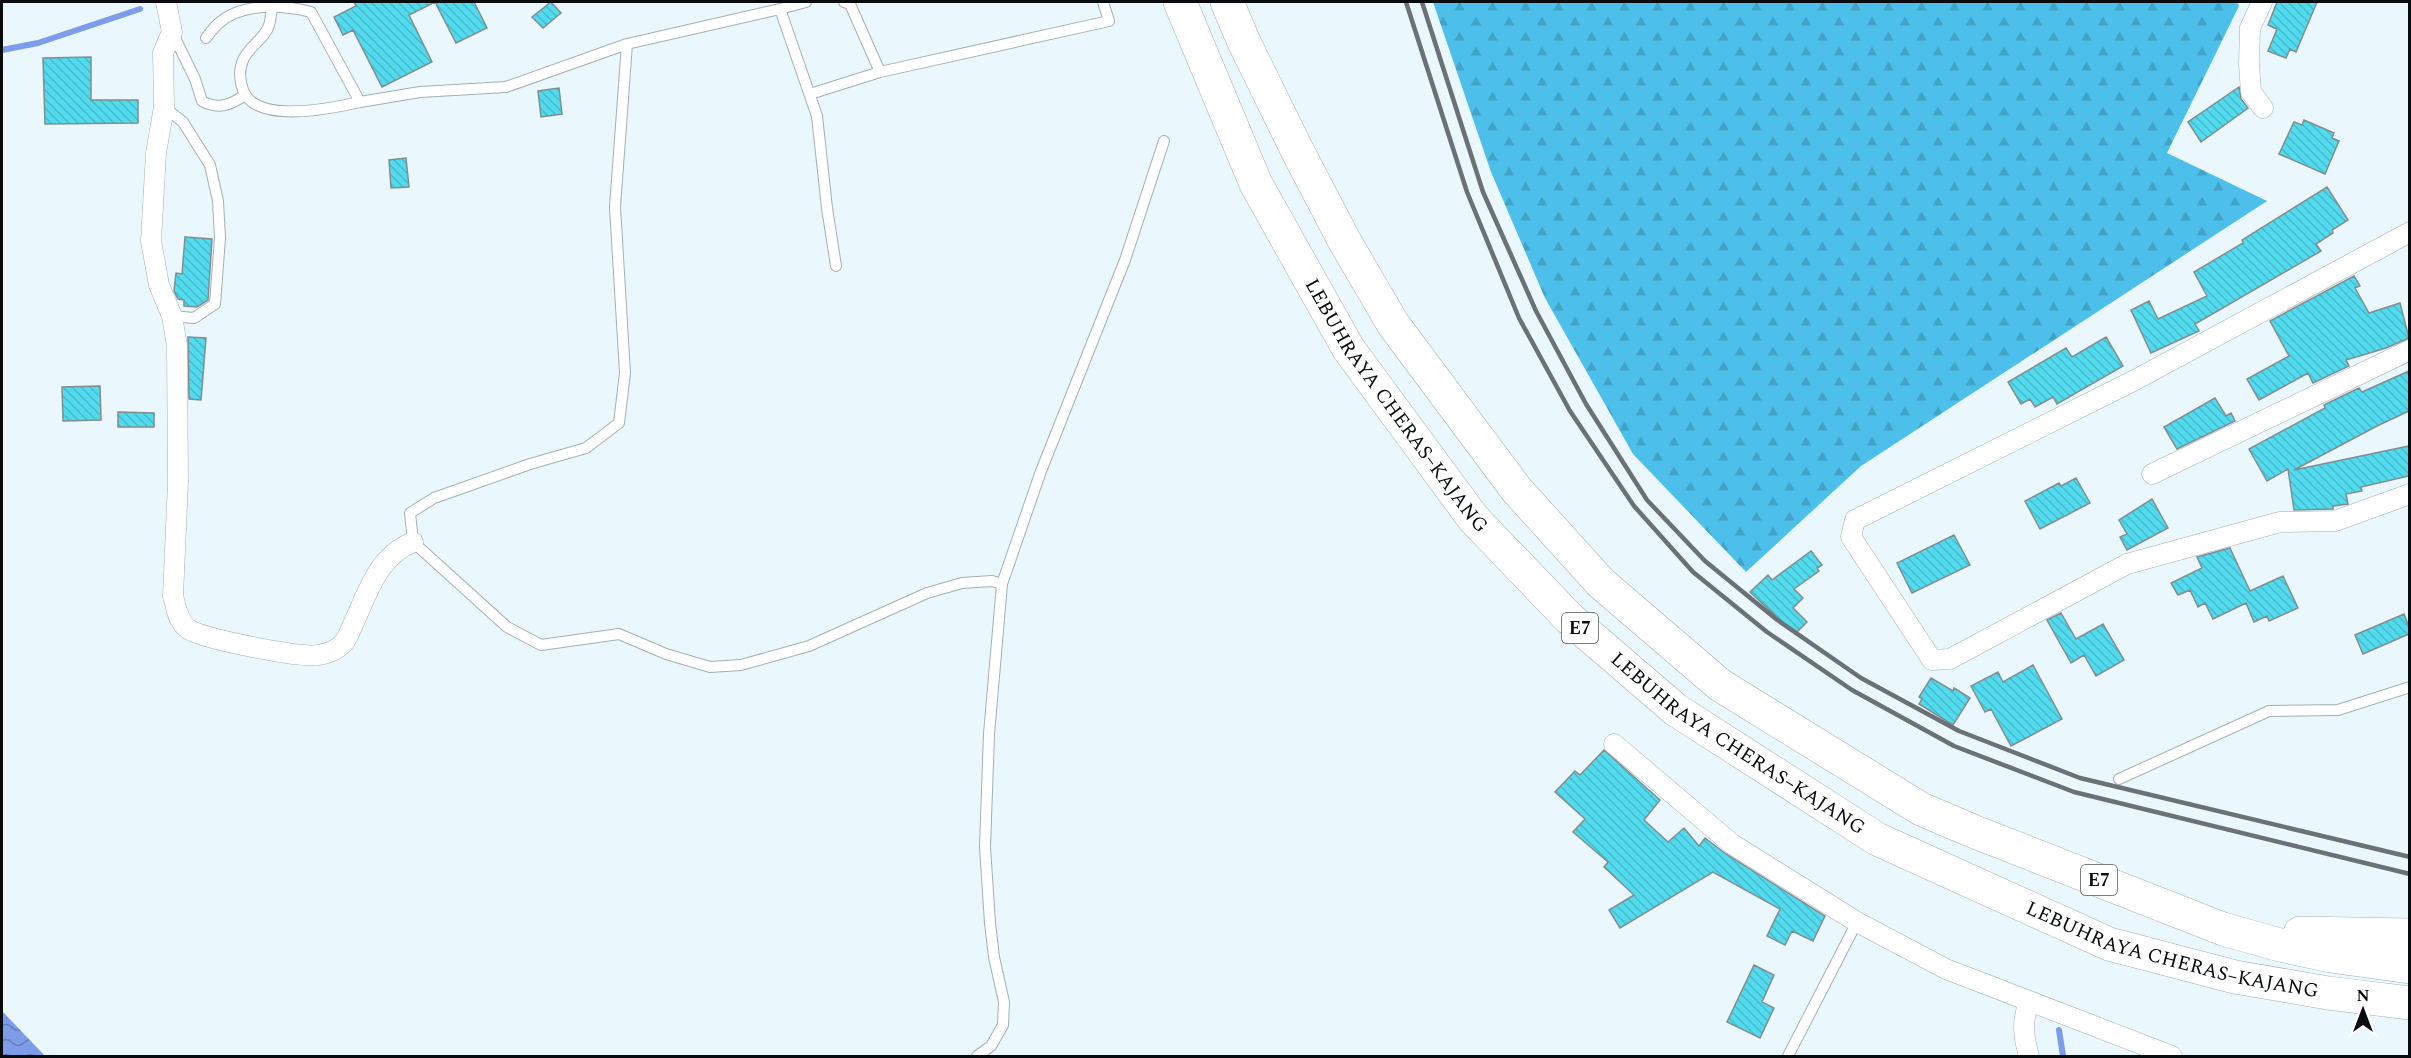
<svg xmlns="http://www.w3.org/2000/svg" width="2411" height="1058" font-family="Spectral,serif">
  <defs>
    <pattern id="forest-firs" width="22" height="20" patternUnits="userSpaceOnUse" patternTransform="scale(1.5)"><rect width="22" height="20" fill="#4dbfeb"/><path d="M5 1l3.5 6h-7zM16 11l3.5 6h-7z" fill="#42a3c8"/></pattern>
    <pattern id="water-waves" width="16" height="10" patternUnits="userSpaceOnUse" patternTransform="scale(1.5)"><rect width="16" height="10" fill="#7d9ce9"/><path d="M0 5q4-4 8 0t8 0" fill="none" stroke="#647ebb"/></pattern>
    <pattern id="building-back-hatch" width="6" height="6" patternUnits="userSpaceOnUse" patternTransform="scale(1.5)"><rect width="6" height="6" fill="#52dbee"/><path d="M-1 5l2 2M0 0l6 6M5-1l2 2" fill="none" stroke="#46bbcb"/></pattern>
  </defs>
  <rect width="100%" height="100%" fill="#eaf7fd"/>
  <!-- forest -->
  <path fill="url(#forest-firs)" d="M 1433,2 L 2237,2 L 2239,6 L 2167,153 L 2267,201 L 1861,466 L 1746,572 L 1633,454 L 1545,298 L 1491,172 Z"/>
  <!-- water -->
  <path fill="url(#water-waves)" d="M 2,1011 L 45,1056 L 2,1056 Z"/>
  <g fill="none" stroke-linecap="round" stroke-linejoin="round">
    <!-- stream -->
    <path stroke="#7d9ce9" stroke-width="6" d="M 2,50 L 38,43 L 140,9
      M 2059,1030 L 2063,1056"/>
  </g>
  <!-- building -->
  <path fill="url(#building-back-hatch)" stroke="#818e8f" stroke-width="1.5" d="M 354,2 L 474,2 L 487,28 L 456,43 L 435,2 L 409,15 L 432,62 L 382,87 L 353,30 L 343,35 L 334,17 L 356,6 Z
    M 551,2 L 561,13 L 543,28 L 532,17 Z
    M 2277,2 L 2317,2 L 2296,52 L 2290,49 L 2286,58 L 2268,51 L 2277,29 L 2268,25 Z
    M 91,57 L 91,100 L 138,100 L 138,123 L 45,124 L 43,58 Z
    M 2239,87 L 2241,99 L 2248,108 L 2201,142 L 2188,122 Z
    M 559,88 L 562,114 L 541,117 L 538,91 Z
    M 2304,120 L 2334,133 L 2332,138 L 2339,141 L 2325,174 L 2279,154 L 2294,122 L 2302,125 Z
    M 406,158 L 409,187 L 391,188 L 389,160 Z
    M 2327,187 L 2348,220 L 2332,230 L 2333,233 L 2316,244 L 2321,251 L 2195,324 L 2199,331 L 2151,353 L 2131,310 L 2149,301 L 2158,319 L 2207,296 L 2194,272 L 2243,243 L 2242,240 Z
    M 185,237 L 212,239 L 208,300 L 197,307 L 184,306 L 184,300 L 178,299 L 174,291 L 176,273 L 182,274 Z
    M 2354,276 L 2360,286 L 2355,288 L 2369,313 L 2400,303 L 2409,338 L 2386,348 L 2346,360 L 2349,366 L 2313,383 L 2308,373 L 2259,400 L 2247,379 L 2289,356 L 2270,321 Z
    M 188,337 L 206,338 L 201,400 L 189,399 Z
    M 2106,337 L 2123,366 L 2057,404 L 2053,397 L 2035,407 L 2030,399 L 2021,404 L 2008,382 L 2066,348 L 2072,357 Z
    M 2409,371 L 2409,411 L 2377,426 L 2294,470 L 2409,446 L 2409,476 L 2361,487 L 2362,491 L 2346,494 L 2348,504 L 2333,506 L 2333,509 L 2294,510 L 2288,469 L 2267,481 L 2249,449 L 2325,408 L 2324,405 L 2359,388 L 2362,392 Z
    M 100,386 L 101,420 L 63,421 L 62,387 Z
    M 2215,398 L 2226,416 L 2231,413 L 2235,421 L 2177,449 L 2164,427 Z
    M 118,412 L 154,413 L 154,427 L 118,427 Z
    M 2076,478 L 2090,503 L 2040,529 L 2025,501 L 2059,483 L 2061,486 Z
    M 2152,499 L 2168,528 L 2127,550 L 2120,537 L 2127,534 L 2119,520 Z
    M 1954,535 L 1970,565 L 1912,593 L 1897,563 Z
    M 2230,548 L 2250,591 L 2283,576 L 2298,608 L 2269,621 L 2267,616 L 2254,622 L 2246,603 L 2213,619 L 2205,603 L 2198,607 L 2190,590 L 2178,595 L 2171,583 L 2202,568 L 2197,557 Z
    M 1811,551 L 1822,565 L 1817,568 L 1819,571 L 1794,589 L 1803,598 L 1793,608 L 1807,622 L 1795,634 L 1750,592 L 1768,575 L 1772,580 Z
    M 2061,613 L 2076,639 L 2103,624 L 2124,660 L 2096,676 L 2084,655 L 2071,663 L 2047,620 Z
    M 2404,614 L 2409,627 L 2409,634 L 2363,654 L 2355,635 Z
    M 2033,665 L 2062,719 L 2011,746 L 1991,709 L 1985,712 L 1971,686 L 1998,672 L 2003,682 Z
    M 1931,678 L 1953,691 L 1954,688 L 1970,698 L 1953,725 L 1919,704 L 1922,699 L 1919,697 Z
    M 1604,750 L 1660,800 L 1644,820 L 1668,842 L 1684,828 L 1699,846 L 1705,838 L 1726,854 L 1825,916 L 1813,941 L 1792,931 L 1785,945 L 1767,936 L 1780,909 L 1713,872 L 1620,928 L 1609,910 L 1634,895 L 1604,867 L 1608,862 L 1573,832 L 1585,819 L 1555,792 L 1575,771 L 1580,775 Z
    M 1754,965 L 1774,975 L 1762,1002 L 1774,1008 L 1760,1038 L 1727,1022 Z"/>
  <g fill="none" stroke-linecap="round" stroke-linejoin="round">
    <!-- service casing -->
    <g stroke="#a4b0b5" stroke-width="12">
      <path id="service" d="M 844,2 L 850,4 L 880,72
        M 272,7 C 271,13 271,20 269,25 C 266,37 250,46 244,58 C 239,68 239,79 243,90 C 256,125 333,108 360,102
        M 780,9 L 806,2
        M 172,32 L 195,79 L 202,101 C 218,110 231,105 245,95
        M 206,38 C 210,33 214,27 219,23 C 242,2 284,5 311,12 L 360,102 L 420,92 L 506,87 L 627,44 L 780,9 L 817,116 L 827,208 L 836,266
        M 627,44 L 615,207 L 625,373 L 619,423 L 586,448 L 530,464 L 434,498 L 410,513 L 413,542 L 507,627 L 541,645 L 619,634 L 666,654 L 710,667 L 741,665 L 809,646 L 927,593 L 962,583 L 992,581 L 1002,584 L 1041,471 L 1125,260 L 1164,141
        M 810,94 L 880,72 L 1109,21 L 1103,2
        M 164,107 L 183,122 L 210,165 L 218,201 L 220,238 L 215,304 L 194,318 L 172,316
        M 2119,779 L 2269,711 L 2338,710 L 2410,687
        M 977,1056 L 991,1046 L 1003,1025 L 1004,1002 L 994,957 L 990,923 L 985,847 L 989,734 L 1002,584
        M 1788,1056 L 1857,922"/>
    </g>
    <!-- minor casing -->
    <g stroke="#a4b0b5" stroke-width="21">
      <path id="minor" d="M 166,2 L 172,32 L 163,53 L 164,107 L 156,153 L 151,241 L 159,285 L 172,316 L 177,346 L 178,482 L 173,596 C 176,607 178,622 188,629 C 204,639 299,658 318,655 C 328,654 339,649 345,641 C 349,635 352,626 355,620 C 369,589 379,556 413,542
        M 2262,2 L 2250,28 L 2249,64 L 2251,92 L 2263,108
        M 2410,232 L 2135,380 L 1855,520 L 1851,537 L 1932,660 L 1950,659 L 2127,564 L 2280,522 L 2335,521 L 2410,494
        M 2152,474 L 2410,350
        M 1614,744 L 1732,844 L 1857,922 L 1946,969 L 2172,1056
        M 2029,1056 C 2023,1036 2022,1021 2029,1001"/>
    </g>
    <!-- motorway casing -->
    <g stroke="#a4b0b5" stroke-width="34">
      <g id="motorway">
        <path id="s1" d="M 1180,2 L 1256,184 L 1348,348 L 1473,518 L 1569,618 L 1676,710 L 1877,839 L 2109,944 L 2235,977 L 2328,993 L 2410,1003"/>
        <path d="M 1227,2 L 1244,42 L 1298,152 L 1344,240 L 1393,324 L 1516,489 L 1601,583 L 1720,685 L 1921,809 L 1975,832 L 2223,929 L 2280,945 L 2331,956 L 2410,967"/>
        <path d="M 2300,933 L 2410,935"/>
      </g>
    </g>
    <!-- service -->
    <use href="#service" stroke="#fff" stroke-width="10"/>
    <!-- minor -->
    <use href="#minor" stroke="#fff" stroke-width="20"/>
    <!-- motorway -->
    <use href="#motorway" stroke="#fff" stroke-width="33"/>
    <!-- rail -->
    <path stroke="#6a7276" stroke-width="4.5" d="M 1406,2 L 1467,192 L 1519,318 L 1570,411 L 1634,506 L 1693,572 L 1767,632 L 1852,690 L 1954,746 L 2074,792 L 2410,874
      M 1422,2 L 1483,192 L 1536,311 L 1586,404 L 1647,500 L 1705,561 L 1776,619 L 1861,678 L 1959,731 L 2080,778 L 2410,857"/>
  </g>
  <g text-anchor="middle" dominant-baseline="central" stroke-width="5" stroke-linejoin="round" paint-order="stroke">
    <!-- shield labels -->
    <g fill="#fff" stroke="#525556" stroke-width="1.5">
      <rect x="1562" y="613" width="36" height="30" rx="4.5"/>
      <rect x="2081" y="865" width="36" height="30" rx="4.5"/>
    </g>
    <g font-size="18" font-weight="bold" fill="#080c0e">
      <text x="1580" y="628">E7</text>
      <text x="2099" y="880">E7</text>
    </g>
    <!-- street labels -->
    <g font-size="20" fill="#080c0e" stroke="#fff">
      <text stroke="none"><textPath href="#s1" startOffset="460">LEBUHRAYA CHERAS–KAJANG</textPath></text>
      <text stroke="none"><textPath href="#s1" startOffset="946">LEBUHRAYA CHERAS–KAJANG</textPath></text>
      <text stroke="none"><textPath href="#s1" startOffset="1432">LEBUHRAYA CHERAS–KAJANG</textPath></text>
    </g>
  </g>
  <!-- border -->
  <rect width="2411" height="1058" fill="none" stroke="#080c0e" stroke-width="6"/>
  <!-- north arrow -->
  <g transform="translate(2363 1010)" stroke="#ffffff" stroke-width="4.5" paint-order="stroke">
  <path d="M0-4.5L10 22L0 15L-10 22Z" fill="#080c0e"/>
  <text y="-9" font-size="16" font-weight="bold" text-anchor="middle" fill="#080c0e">N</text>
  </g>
</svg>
